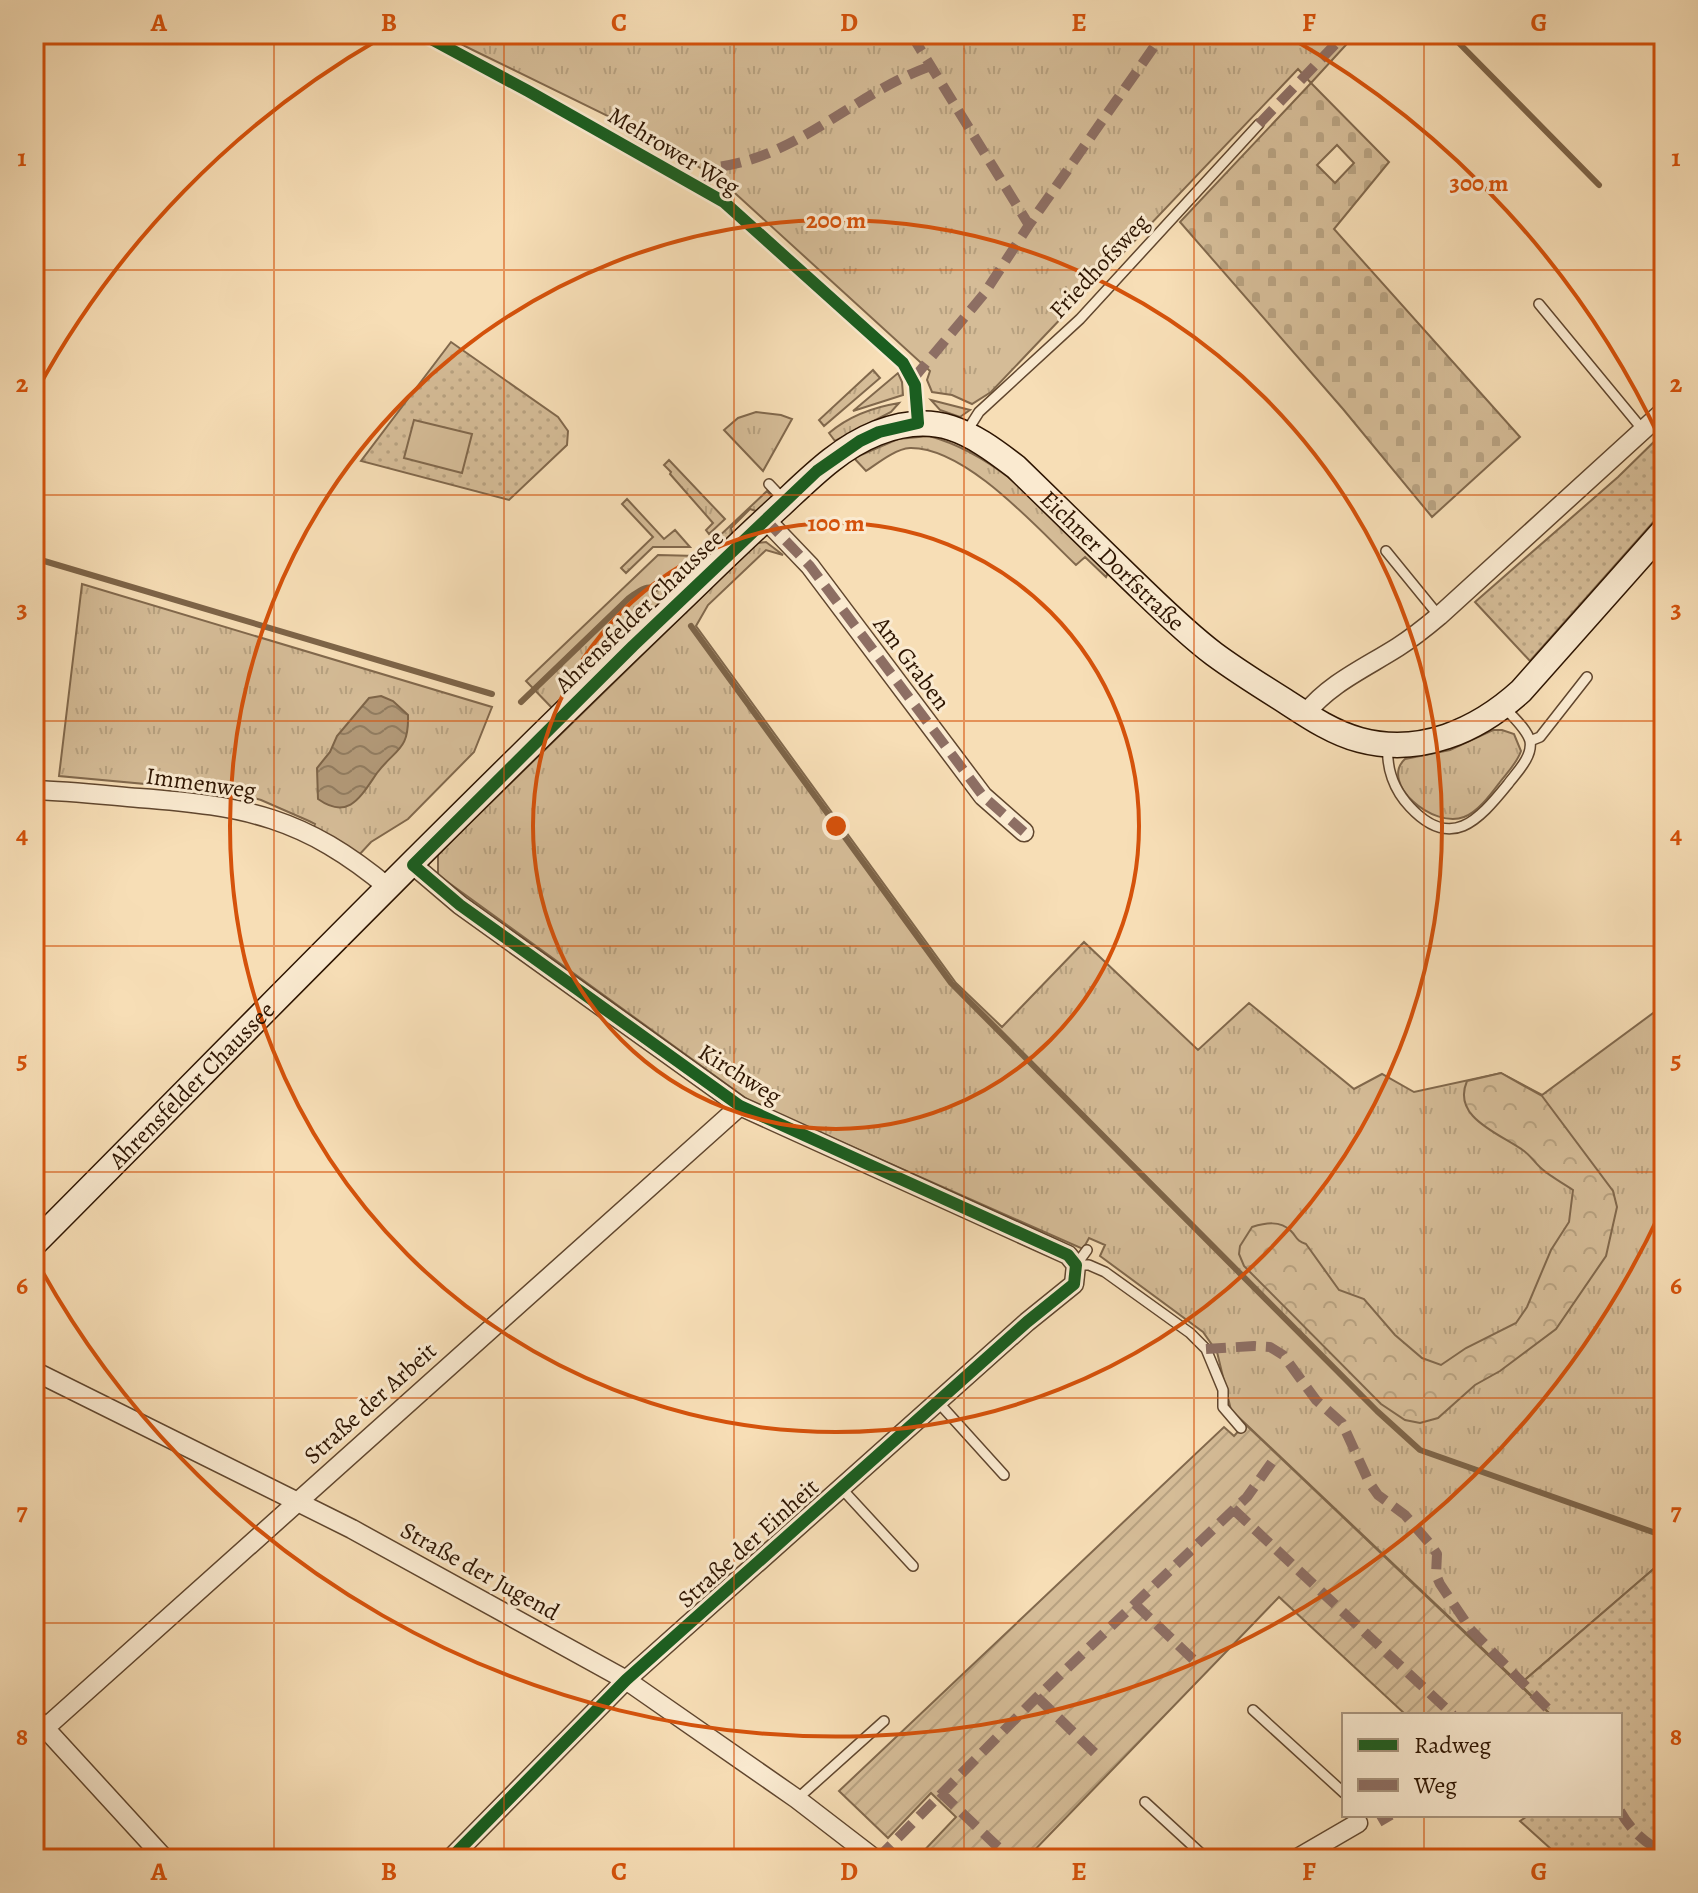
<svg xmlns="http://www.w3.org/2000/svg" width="1698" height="1893" font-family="Alegreya,serif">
  <defs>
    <pattern id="grass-tufts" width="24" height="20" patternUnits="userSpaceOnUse" patternTransform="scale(2)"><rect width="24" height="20" fill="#d5bc97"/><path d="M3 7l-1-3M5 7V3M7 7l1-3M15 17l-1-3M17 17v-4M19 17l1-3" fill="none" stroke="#b7a180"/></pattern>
    <pattern id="forest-crowns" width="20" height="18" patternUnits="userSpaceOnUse" patternTransform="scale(2)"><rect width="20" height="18" fill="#d5bc97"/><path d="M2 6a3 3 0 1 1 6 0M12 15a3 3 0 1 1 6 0" fill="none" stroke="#b7a180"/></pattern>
    <pattern id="cemetery-stones" width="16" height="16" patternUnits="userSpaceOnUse" patternTransform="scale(2)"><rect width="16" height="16" fill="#d5bc97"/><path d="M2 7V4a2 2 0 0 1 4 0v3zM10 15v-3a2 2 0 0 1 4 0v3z" fill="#b7a180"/></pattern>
    <pattern id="park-dots" width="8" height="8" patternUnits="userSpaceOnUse" patternTransform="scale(2)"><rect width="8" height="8" fill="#d5bc97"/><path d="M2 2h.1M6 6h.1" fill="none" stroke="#b7a180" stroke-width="1.8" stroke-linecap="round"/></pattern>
    <pattern id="garden-furrows" width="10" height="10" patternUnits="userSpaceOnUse" patternTransform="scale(2)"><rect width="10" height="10" fill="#d5bc97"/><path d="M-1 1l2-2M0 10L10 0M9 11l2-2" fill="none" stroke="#b7a180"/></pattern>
    <pattern id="water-waves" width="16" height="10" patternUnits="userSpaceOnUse" patternTransform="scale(2)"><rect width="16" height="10" fill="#b29978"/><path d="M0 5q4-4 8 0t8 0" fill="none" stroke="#917c60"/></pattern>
  </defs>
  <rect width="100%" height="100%" fill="#f7deb6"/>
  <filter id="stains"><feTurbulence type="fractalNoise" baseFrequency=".0025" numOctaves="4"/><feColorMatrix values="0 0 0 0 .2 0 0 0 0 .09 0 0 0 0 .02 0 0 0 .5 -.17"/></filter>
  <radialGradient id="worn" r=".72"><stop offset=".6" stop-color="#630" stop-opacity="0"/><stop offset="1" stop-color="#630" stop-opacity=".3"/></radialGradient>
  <!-- grass -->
  <path fill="url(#grass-tufts)" stroke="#81684c" stroke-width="2" d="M 440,34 L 1356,34 L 1311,83 L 1298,69 L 991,392 L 972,404 L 952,395 L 932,392 L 927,380 L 930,371 L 725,184 L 657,140 Z
    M 873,370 L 880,378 L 824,426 L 819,420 Z
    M 898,373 L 902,382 L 903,395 L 853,411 Z
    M 931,400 L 970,410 L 960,417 L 940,410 Z
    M 899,403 L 891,412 L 835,441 L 829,433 C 848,417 874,407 899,403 Z
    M 756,412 L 781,415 L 792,419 L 763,471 L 724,430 L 738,418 Z
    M 929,436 C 1003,456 1055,520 1109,571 L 1106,577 L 1085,557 L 1076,565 C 1037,528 966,447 910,448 C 895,449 878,463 866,471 L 854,458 L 898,439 Z
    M 669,460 L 725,519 L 709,534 L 706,530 L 713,523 L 670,474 L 671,472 L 664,465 Z
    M 767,491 L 773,498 L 759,512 L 750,509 L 731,528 L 733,536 L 726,543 L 714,541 Z
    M 627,499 L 664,539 L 675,530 L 690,547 L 653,547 L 626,573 L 621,568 L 653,537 L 622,504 Z
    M 766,542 L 783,555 L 766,550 L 708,605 L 696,626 L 956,983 L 1002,1027 L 1084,942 L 1198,1050 L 1249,1003 L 1354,1089 L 1382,1074 L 1414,1092 L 1501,1073 L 1542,1095 L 1664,1005 L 1664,1560 L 1520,1684 L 1231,1410 L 1217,1352 L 1203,1332 L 1100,1256 L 1105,1245 L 1089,1238 L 1083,1249 L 751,1102 L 438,875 L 438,854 L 757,543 Z
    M 658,555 L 697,556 L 698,568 L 554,710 L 526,681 Z
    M 82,584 L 492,707 L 474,752 L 408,819 L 371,842 L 359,855 L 314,827 L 315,824 L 309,821 L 261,800 L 232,792 L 59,776 Z
    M 1493,730 L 1502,730 L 1514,734 L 1521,751 C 1517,763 1507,773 1500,782 C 1491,794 1478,812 1464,817 C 1433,829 1379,783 1405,759 L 1450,750 Z"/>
  <!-- forest -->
  <path fill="url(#forest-crowns)" stroke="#81684c" stroke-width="2" d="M 1501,1073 L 1542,1096 L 1613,1191 L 1617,1207 L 1606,1256 L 1556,1329 L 1500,1371 L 1475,1385 L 1438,1418 L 1420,1423 L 1405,1420 L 1381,1404 L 1244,1266 L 1239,1254 L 1240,1246 L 1252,1227 C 1265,1223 1280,1220 1291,1231 C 1297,1237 1296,1241 1306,1244 L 1339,1290 L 1364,1299 L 1395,1335 L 1422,1358 L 1441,1365 L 1466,1348 L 1516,1323 L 1527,1307 L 1551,1250 L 1569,1222 L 1573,1190 C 1563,1183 1551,1177 1542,1169 C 1535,1163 1531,1156 1524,1151 C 1501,1134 1451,1118 1467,1081 Z"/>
  <!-- cemetery -->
  <path fill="url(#cemetery-stones)" stroke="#81684c" stroke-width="2" fill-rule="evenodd" d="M 1311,83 L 1389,162 L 1334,229 L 1520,437 L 1432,517 L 1343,409 L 1180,222 ZM 1337,145 L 1354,163 L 1335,183 L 1317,165 Z"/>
  <!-- park -->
  <path fill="url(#park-dots)" stroke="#81684c" stroke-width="2" d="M 451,342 L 558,417 L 568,431 L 567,445 L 509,500 L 361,461 Z
    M 1664,432 L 1664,510 L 1530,661 L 1475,602 L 1618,477 Z
    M 1664,1560 L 1664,1859 L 1562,1859 L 1520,1821 L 1529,1815 L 1620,1815 L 1620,1715 L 1551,1715 L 1520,1684 Z"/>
  <!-- garden -->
  <path fill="url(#garden-furrows)" stroke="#81684c" stroke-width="2" d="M 1245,1424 L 1551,1715 L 1406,1715 L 1279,1597 L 1026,1859 L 916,1859 L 956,1817 L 931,1793 L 888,1838 L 839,1791 L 1224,1427 L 1234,1436 Z"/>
  <!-- pitch -->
  <path fill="#d5bc97" stroke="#81684c" stroke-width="2" d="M 414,420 L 472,434 L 462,473 L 404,458 Z"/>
  <!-- water -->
  <path fill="url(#water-waves)" stroke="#7d6448" stroke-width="2" d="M 381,696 L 393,701 L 408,715 C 409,751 396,748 377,773 C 361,796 349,821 318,799 L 317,768 L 330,752 L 337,736 L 369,698 Z"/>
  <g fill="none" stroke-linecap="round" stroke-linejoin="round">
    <!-- stream -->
    <path stroke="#7d6448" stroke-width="6" d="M 1450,34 L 1599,185
      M 34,558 L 492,694
      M 691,626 L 951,983 L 1377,1411 L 1420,1450 L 1664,1536
      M 521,702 L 629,598 C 638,592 646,584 656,589"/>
    <!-- service casing -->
    <g stroke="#60462e" stroke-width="12">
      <path id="service" d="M 422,34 L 528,91 L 724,202 L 903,363 L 915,385 L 918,422
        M 1539,304 L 1643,430
        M 967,431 L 979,412 L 1080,319 L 1259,124
        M 769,484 L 785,501
        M 1386,551 L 1439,616
        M 1530,741 L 1540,737 L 1587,677
        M 1388,745 C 1386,768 1394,790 1410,807 C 1451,851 1478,821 1508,784 C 1516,773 1533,757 1530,741 C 1527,729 1512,716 1504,707
        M 1076,1265 L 1089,1265 L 1105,1272 L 1190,1333 L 1206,1349 L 1223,1390 L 1223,1407 L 1241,1428
        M 1076,1265 L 1087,1250
        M 938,1402 L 1004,1475
        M 842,1489 L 913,1566
        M 1253,1710 L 1344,1793
        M 797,1799 L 884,1721
        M 1145,1802 L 1207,1859"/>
    </g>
    <!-- minor casing -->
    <g stroke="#60462e" stroke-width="21">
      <path id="minor" d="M 765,519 L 810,566 L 983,796 L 1024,832
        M 1305,714 C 1330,683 1365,668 1398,647 C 1412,638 1426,627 1439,616 L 1664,411
        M 34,790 C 69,791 104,795 139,798 C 246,806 304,817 389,888
        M 413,865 L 460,905 L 740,1106 L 1068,1255 L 1076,1265 L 1074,1284 L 1027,1322 L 626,1680 L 450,1859
        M 34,1371 L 352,1529 L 626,1680 L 797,1799 L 875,1859
        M 34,1716 L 165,1859
        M 34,1738 L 740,1106
        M 1296,1859 L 1358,1823"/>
    </g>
    <!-- secondary casing -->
    <g stroke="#2d1400" stroke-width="27">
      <g id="secondary">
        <path id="s1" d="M 34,1244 C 242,1035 448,823 661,619 C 701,581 740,542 781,505 C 810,478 839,448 877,433 C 936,410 969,431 1016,467 C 1055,505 1094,543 1133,581 C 1159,606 1185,632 1214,654 C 1237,671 1261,686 1285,701 C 1308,716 1333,733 1360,740 C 1420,756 1477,731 1521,691 L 1664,530"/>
      </g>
    </g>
    <!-- service -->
    <use href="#service" stroke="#faead0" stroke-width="9"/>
    <!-- minor -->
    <use href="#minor" stroke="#faead0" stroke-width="18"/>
    <!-- secondary -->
    <use href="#secondary" stroke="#faead0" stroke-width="24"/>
    <!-- quiet -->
    <path stroke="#8d6e63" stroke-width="10" stroke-dasharray="20 10" stroke-linecap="butt" d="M 911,34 L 1029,225
      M 1259,124 L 1345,34
      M 702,188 L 717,167 C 798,157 856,92 931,66
      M 913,379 L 984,294 L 1029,225 L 1163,34
      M 765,519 L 810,566 L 983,796 L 1024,832
      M 1206,1349 L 1254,1346 L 1270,1347 L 1283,1355 L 1316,1400 L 1342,1423 L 1369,1482 L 1378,1495 L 1405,1515 L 1431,1545 L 1437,1554 L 1436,1575 L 1440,1584 L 1471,1630 L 1554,1715
      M 1233,1509 L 1453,1715
      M 1135,1604 L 1198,1664
      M 1037,1697 L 1101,1759
      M 940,1792 L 998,1847
      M 1620,1811 C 1630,1829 1645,1844 1664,1852
      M 1379,1822 L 1391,1815
      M 877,1859 L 1037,1697 L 1247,1497 L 1272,1462"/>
    <!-- cycleway casing -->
    <g stroke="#faead0" stroke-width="17">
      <path id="cycleway" d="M 422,34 L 528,91 L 724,202 L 903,363 L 915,385 L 918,423 L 879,432 L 860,441 L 817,471 L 633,646 L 413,865 L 460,905 L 740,1106 L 1068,1255 L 1076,1265 L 1074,1284 L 1027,1322 L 626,1680 L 450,1859"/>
    </g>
    <!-- cycleway -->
    <use href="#cycleway" stroke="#1b5e20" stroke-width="12"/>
  </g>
  <!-- grid -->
  <path fill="none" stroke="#d5520b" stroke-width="2" stroke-opacity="0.55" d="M 274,34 L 274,1859M 504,34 L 504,1859M 734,34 L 734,1859M 964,34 L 964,1859M 1194,34 L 1194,1859M 1424,34 L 1424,1715M 34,270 L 1664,270M 34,495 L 1664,495M 34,721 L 1664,721M 34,946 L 1664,946M 34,1172 L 1664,1172M 34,1398 L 1664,1398M 34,1623 L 1664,1623M 1424,1815 L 1424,1859"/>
  <!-- distance rings -->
  <g fill="none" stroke="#d5520b" stroke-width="4">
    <circle cx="836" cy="826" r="303"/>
    <circle cx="836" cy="826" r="606"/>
    <path d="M1661 1211A910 910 0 0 1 36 1260M36 392A910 910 0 0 1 381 38M1291 38A910 910 0 0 1 1661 441"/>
  </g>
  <g text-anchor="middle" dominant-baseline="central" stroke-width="6" stroke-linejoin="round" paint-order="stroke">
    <!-- street labels -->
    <g font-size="24" fill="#2d1400" stroke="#faead0">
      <text transform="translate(674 151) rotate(31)">Mehrower Weg</text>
      <text transform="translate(1099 266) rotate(-47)">Friedhofsweg</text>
      <text stroke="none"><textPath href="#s1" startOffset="1458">Eichner Dorfstraße</textPath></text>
      <text transform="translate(639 611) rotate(-44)">Ahrensfelder Chaussee</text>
      <text transform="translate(912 663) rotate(53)">Am Graben</text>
      <text transform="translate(201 783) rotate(8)">Immenweg</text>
      <text transform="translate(740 1074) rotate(32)">Kirchweg</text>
      <text stroke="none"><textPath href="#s1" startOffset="224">Ahrensfelder Chaussee</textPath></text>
      <text transform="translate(370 1403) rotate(-42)">Straße der Arbeit</text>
      <text transform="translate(748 1543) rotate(-42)">Straße der Einheit</text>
      <text transform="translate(480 1571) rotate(29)">Straße der Jugend</text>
    </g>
  </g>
  <circle cx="836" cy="826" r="12" fill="#d5520b" stroke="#faead0" stroke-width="4"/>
  <g font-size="24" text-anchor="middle" font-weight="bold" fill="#d5520b" stroke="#faead0" stroke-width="6" stroke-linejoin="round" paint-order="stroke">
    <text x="1479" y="191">300 m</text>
    <text x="836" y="228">200 m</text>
    <text x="836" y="531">100 m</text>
  </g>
  <!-- margin -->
  <rect width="1698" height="1893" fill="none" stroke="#f7deb6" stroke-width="88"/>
  <!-- legend -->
  <rect x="1342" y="1713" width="280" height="104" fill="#faead0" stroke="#a8947d" stroke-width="2"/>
  <rect x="1358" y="1739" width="40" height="12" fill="#1b5e20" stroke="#a8947d" stroke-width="2"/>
  <text x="1414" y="1753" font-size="24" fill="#2d1400">Radweg</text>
  <rect x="1358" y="1779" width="40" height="12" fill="#8d6e63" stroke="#a8947d" stroke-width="2"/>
  <text x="1414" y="1793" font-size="24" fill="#2d1400">Weg</text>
  <rect x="44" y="44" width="1610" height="1805" fill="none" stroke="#d5520b" stroke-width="3"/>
  <g font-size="26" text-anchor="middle" font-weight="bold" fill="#d5520b">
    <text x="159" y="31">A</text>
    <text x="389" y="31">B</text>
    <text x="619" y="31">C</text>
    <text x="849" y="31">D</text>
    <text x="1079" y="31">E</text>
    <text x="1309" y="31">F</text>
    <text x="1539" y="31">G</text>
    <text x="22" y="166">1</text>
    <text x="1676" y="166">1</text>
    <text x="22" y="392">2</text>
    <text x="1676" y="392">2</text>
    <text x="22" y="617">3</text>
    <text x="1676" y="617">3</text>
    <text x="22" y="843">4</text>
    <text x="1676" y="843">4</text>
    <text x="22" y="1068">5</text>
    <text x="1676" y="1068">5</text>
    <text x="22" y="1294">6</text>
    <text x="1676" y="1294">6</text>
    <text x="22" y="1520">7</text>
    <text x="1676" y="1520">7</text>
    <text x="22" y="1745">8</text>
    <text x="1676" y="1745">8</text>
    <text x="159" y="1880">A</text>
    <text x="389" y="1880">B</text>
    <text x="619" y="1880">C</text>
    <text x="849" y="1880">D</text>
    <text x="1079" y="1880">E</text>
    <text x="1309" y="1880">F</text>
    <text x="1539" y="1880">G</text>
  </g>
  <rect width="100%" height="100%" filter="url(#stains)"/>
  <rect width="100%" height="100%" fill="url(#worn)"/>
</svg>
